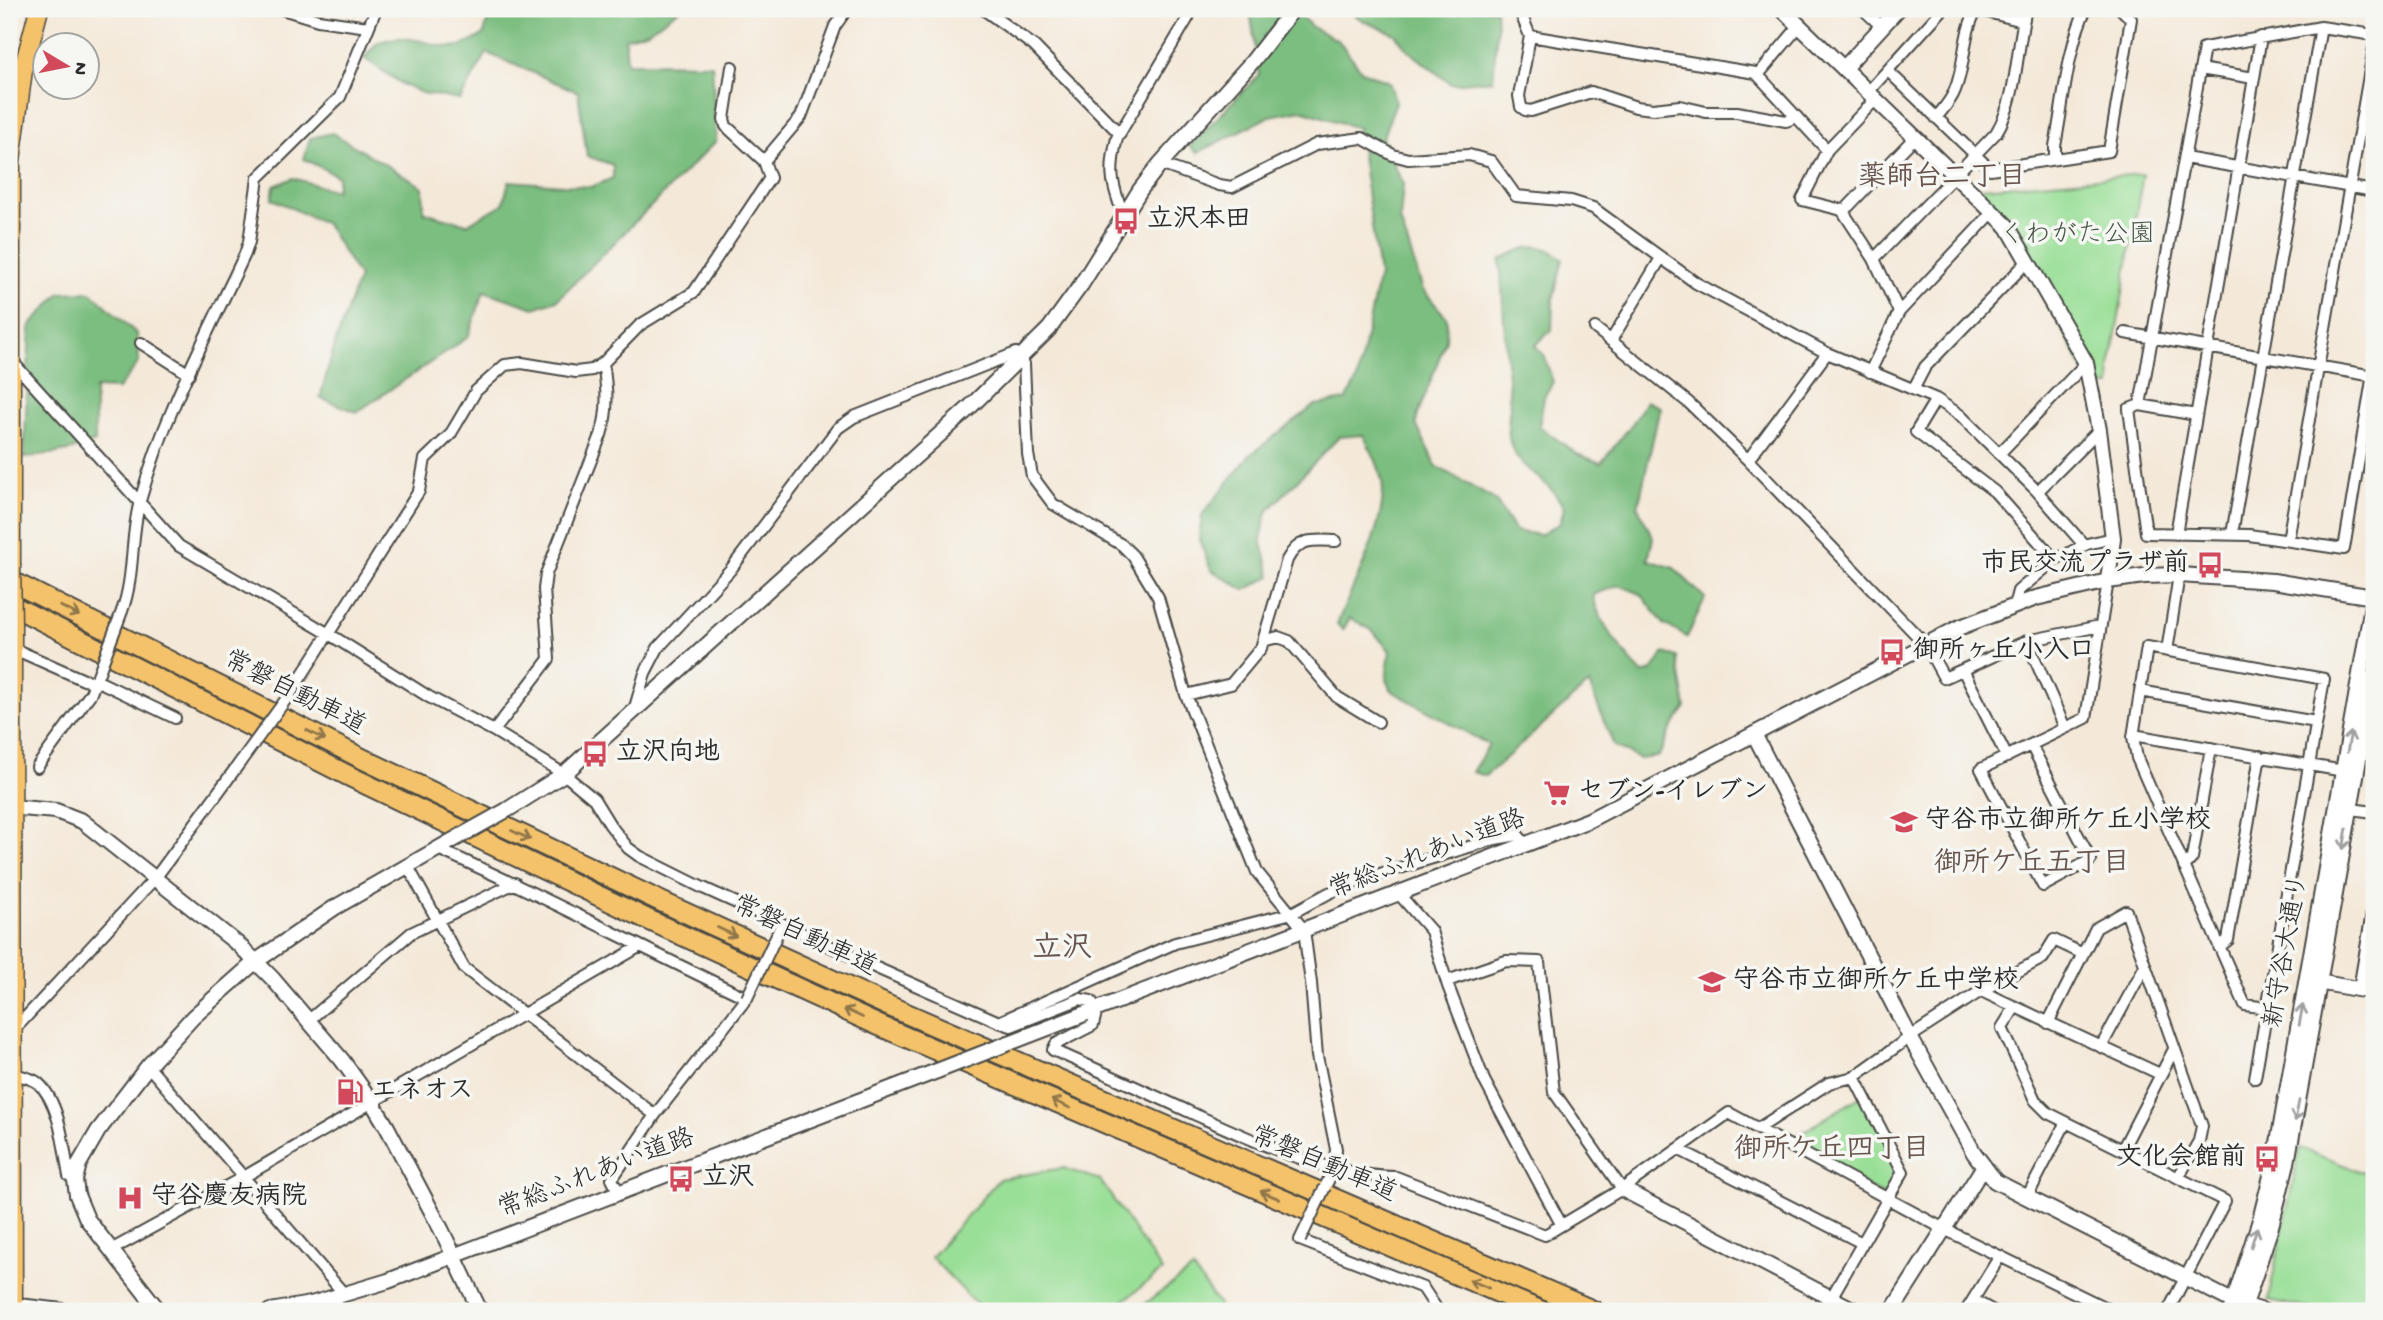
<svg xmlns="http://www.w3.org/2000/svg" width="2383" height="1320" font-family="'Gochi Hand','Klee One',sans-serif">
  <rect width="100%" height="100%" fill="#f6f6f2"/>
  <filter id="ink" filterUnits="userSpaceOnUse"><feTurbulence type="fractalNoise" baseFrequency=".0143" numOctaves="2"/><feDisplacementMap in="SourceGraphic" scale="14" xChannelSelector="R" yChannelSelector="G"/><feConvolveMatrix kernelMatrix="1 2 1 2 8 2 1 2 1" color-interpolation-filters="sRGB"/></filter>
  <filter id="wash" filterUnits="userSpaceOnUse"><feTurbulence type="fractalNoise" baseFrequency=".00686" numOctaves="4" result="noise"/><feDisplacementMap in="SourceGraphic" scale="28" xChannelSelector="R" yChannelSelector="G"/><feGaussianBlur stdDeviation="1.57" result="paint"/><feColorMatrix in="noise" values="0 0 0 0 0 0 0 0 0 0 0 0 0 0 0 0 0 1.4 0 .05"/><feComposite in="paint" operator="in"/></filter>
  <g filter="url(#wash)">
    <rect width="100%" height="100%" fill="#f4e9d9"/>
    <!-- green -->
    <path fill="#9adf97" stroke="#628561" stroke-width="2" d="M 2143,174 L 2110,369 L 2111,386 L 2091,385 L 2028,261 L 1969,189 Z
      M 1863,1095 L 1903,1172 L 1888,1198 L 1785,1143 Z
      M 2300,1148 L 2374,1177 L 2374,1311 L 2321,1311 L 2268,1300 Z
      M 1063,1168 L 1100,1180 L 1162,1271 L 1110,1311 L 983,1311 L 931,1257 L 999,1179 Z
      M 1193,1269 L 1223,1311 L 1135,1311 Z"/>
    <!-- forest -->
    <path fill="#7bbe80" stroke="#537456" stroke-width="2" d="M 490,9 L 680,9 L 648,31 L 625,38 L 627,63 L 712,64 L 716,141 L 557,300 L 534,308 L 484,291 L 468,337 L 357,412 L 320,398 L 336,341 L 359,277 L 326,224 L 272,199 L 274,186 L 293,178 L 336,191 L 338,176 L 304,159 L 310,138 L 332,133 L 423,187 L 424,212 L 467,224 L 503,204 L 509,181 L 591,187 L 613,178 L 613,165 L 587,156 L 578,92 L 487,53 L 460,100 L 422,93 L 402,84 L 364,58 L 378,42 C 385,41 393,38 400,38 C 436,39 447,60 484,34 Z
      M 1250,9 L 1293,9 L 1312,27 L 1339,41 L 1362,71 L 1389,82 L 1396,102 L 1382,139 L 1403,184 L 1400,220 L 1423,290 L 1447,318 L 1446,340 L 1418,414 L 1416,424 L 1436,466 L 1495,500 L 1515,531 L 1540,535 L 1560,523 L 1564,509 C 1544,465 1499,474 1510,407 L 1500,260 C 1526,246 1538,239 1563,259 L 1553,300 L 1552,329 L 1535,346 L 1544,355 L 1553,382 L 1544,397 L 1539,426 L 1577,454 L 1601,463 L 1634,422 L 1646,401 L 1660,407 L 1638,507 L 1653,538 L 1648,560 L 1674,568 L 1705,598 L 1687,637 L 1664,624 L 1641,594 L 1619,585 L 1593,595 C 1599,627 1623,650 1642,674 L 1652,671 L 1664,653 L 1677,657 L 1686,707 L 1670,730 L 1659,756 L 1640,759 L 1614,746 L 1589,684 C 1553,714 1521,746 1485,776 L 1472,772 L 1489,745 L 1392,691 L 1386,680 L 1390,651 L 1373,631 L 1350,618 L 1343,630 L 1337,624 C 1352,587 1389,520 1382,481 C 1379,464 1371,450 1363,435 L 1339,437 L 1267,512 L 1261,540 L 1271,576 L 1245,590 L 1211,570 L 1199,539 L 1202,515 L 1250,455 L 1315,405 L 1346,400 L 1357,380 L 1379,275 L 1358,128 L 1301,110 L 1270,116 L 1197,153 L 1190,146 L 1259,75 Z
      M 1346,9 L 1496,9 L 1497,29 L 1493,80 L 1451,84 L 1409,51 L 1395,34 L 1362,20 Z
      M 91,292 L 137,334 L 139,362 L 118,389 L 95,388 L 95,442 L 68,451 L 24,458 L 30,326 L 60,293 Z"/>
  </g>
  <g filter="url(#ink)">
    <g fill="none" stroke-linecap="round" stroke-linejoin="round">
      <!-- minor casing -->
      <g stroke="#494845" stroke-width="14">
        <path id="minor" d="M 282,9 L 318,20 L 368,27
          M 983,9 L 1034,46 L 1120,134
          M 1519,9 L 1530,36 L 1756,73 L 1827,150
          M 1863,9 L 1881,26
          M 1975,9 L 2023,21
          M 1530,36 L 1519,96 L 1521,107 L 1525,110 L 1531,111 L 1591,92 L 1636,107 L 1653,109 L 1680,106 L 1706,112 L 1737,112 L 1786,121 L 1797,117
          M 2200,69 L 2254,78
          M 1888,71 L 1990,169 L 2109,151 L 2131,19 L 2121,9
          M 1758,75 L 1800,25
          M 1868,92 L 1943,9
          M 1936,118 C 1943,109 1951,101 1955,90 C 1966,64 1962,34 1977,9
          M 2185,158 L 2374,191
          M 2055,159 L 2055,146 C 2063,106 2068,44 2086,9
          M 764,161 L 801,117 L 835,26 L 847,9
          M 1160,164 L 1219,185 L 1232,187 L 1317,144 L 1362,138 L 1393,155 L 1408,159 L 1469,155 L 1491,161 L 1516,196 L 1571,201 L 1593,208 L 1696,283 L 1827,353 L 1936,399 L 1960,415 L 2036,490 L 2084,545
          M 1843,212 L 1915,137
          M 1123,214 C 1111,182 1109,171 1117,138 L 1188,18 L 1191,9
          M 1874,259 L 1996,133 C 2018,97 2016,50 2026,9
          M 1899,312 L 1993,212
          M 1595,328 L 1689,403 L 1748,460 L 1926,645 L 1944,678 L 2027,641 L 2100,626
          M 2125,333 L 2374,376
          M 1612,339 L 1661,258
          M 141,343 L 189,374
          M 10,359 L 179,546 L 329,634 L 429,697 L 494,731 L 564,774 L 594,799 L 610,825 L 628,848 L 639,856 L 701,887 L 783,924 L 780,928
          M 1870,372 L 1899,312 L 1874,259 L 1842,210 L 1802,200 L 1827,150 L 1876,99
          M 1914,388 L 1925,367 L 2028,261
          M 1936,399 L 1916,432 L 1995,492 L 2055,560
          M 2140,405 L 2204,48 L 2321,27 L 2374,35
          M 2196,415 L 2140,405 L 2129,409 L 2146,533 L 2249,535 L 2344,549 L 2374,368
          M 1999,454 L 2086,363
          M 1748,460 L 1827,353
          M 2038,491 L 2099,430
          M 2176,534 L 2261,37
          M 2232,534 L 2321,27
          M 2288,540 L 2374,47
          M 2014,606 L 2018,591 L 2055,560 L 2087,544 L 2113,538
          M 122,611 C 135,576 130,537 140,501 C 164,414 207,335 245,254 L 249,242 L 258,178 L 340,97 L 376,9
          M 1263,641 L 1278,637 L 1289,641 L 1337,697 L 1378,722
          M 2027,641 L 2065,728
          M 12,648 L 84,680 L 102,683 L 175,718
          M 2167,651 L 2179,575
          M 1963,670 L 2007,757
          M 292,691 L 419,491 L 425,459 L 450,435 L 476,391 L 505,365 L 522,363 L 576,372 L 592,370 L 603,363
          M 2140,691 L 2316,722
          M 1186,695 L 1231,684 L 1261,648 L 1287,560 C 1299,537 1314,540 1336,541
          M 634,711 L 645,673 L 658,648 L 731,569 L 838,428 L 854,417 L 1016,353 L 1024,364 L 1028,454 L 1032,476 L 1053,504 L 1122,545 L 1133,556 L 1158,597 L 1186,695 L 1257,872 L 1304,930 L 1311,983 L 1317,1056 L 1336,1149 L 1334,1169 L 1325,1187
          M 494,731 L 549,659 L 544,589 L 546,574 L 601,435 C 609,410 607,388 603,363 L 640,325 L 694,292 L 770,178 L 764,161 L 726,126 L 724,119 L 732,67
          M 2133,737 L 2139,736 L 2344,771
          M 2031,745 L 2091,860 L 2043,886 L 1981,769 L 2086,718 L 2108,581
          M 37,767 L 91,693 L 97,677
          M 2351,809 L 2374,812
          M 438,849 C 543,895 643,949 747,998 L 655,1115 L 612,1179 L 619,1193
          M 407,865 L 464,968 L 655,1115
          M 2184,867 L 2192,858 L 2211,748
          M 1398,893 L 1431,931 L 1448,986 L 1484,1080 L 1561,1224
          M 783,924 L 872,966 L 999,1022 L 1175,943 L 1292,913 L 1329,893 L 1367,878 L 1495,839 L 1518,835 L 1526,845
          M 2219,947 L 2228,940 L 2260,756
          M 1447,981 L 1506,961 L 1539,962 L 1554,1092 L 1622,1189
          M 2359,989 L 2374,901
          M 1981,991 L 2160,1074
          M 2015,1007 L 2002,1028 L 2035,1100 L 2048,1113 L 2225,1201 L 2168,1311
          M 309,1020 L 411,933 L 515,883
          M 999,1022 L 1011,1026 L 1080,999 L 1091,1001 L 1097,1009 L 1093,1025 L 1056,1044 L 1053,1050 C 1100,1071 1147,1092 1194,1114 C 1256,1142 1327,1176 1396,1177 L 1545,1235 L 1622,1189 L 1729,1113 L 1944,1229 L 2112,1311
          M 2048,1023 L 2096,928 L 2126,911 L 2202,1126 L 2199,1141 L 2178,1178
          M 13,1031 L 156,877 L 241,761
          M 2101,1047 L 2145,966
          M 148,1066 L 345,1295
          M 13,1074 C 21,1076 32,1078 38,1083 C 60,1102 64,1149 69,1176 L 75,1180
          M 2255,1078 L 2324,679 L 2147,647 L 2133,737 L 2137,758 L 2245,1005 L 2267,1008
          M 1759,1128 L 1829,1083 L 1854,1077 L 1910,1037 L 1981,991 L 2043,958 L 2054,940 L 2083,954
          M 1678,1149 L 1862,1243
          M 2122,1150 L 2173,1051
          M 2027,1197 L 2066,1122
          M 1300,1240 L 1423,1288 L 1438,1311
          M 111,1250 L 242,1178 L 639,947
          M 1831,1298 L 1903,1172 L 1854,1077
          M 1973,1300 L 1993,1311
          M 1966,1311 L 2000,1256"/>
      </g>
      <!-- tertiary casing -->
      <g stroke="#494845" stroke-width="18">
        <path id="tertiary" d="M 1782,9 L 2008,227 L 2086,363 L 2099,430 L 2113,538 L 2108,581
          M 1845,67 L 1898,9
          M 1754,734 L 1910,1037 L 1974,1153 L 1995,1181 L 2234,1302 L 2263,1311
          M 9,807 L 56,811 L 82,821 L 239,945 L 272,978 L 342,1060 L 372,1102 L 387,1127 L 442,1231 L 480,1311
          M 507,810 L 564,774 L 968,409 L 1049,329 L 1081,285 L 1140,190 L 1160,164 L 1252,62 L 1293,9
          M 2312,981 L 2374,992
          M 1009,1043 L 1589,820 L 1958,628 L 2036,598 L 2108,581 L 2144,576 L 2179,575 L 2273,581 L 2374,597
          M 1622,1189 L 1856,1311
          M 9,1305 L 63,1311
          M 2231,1309 L 2260,1220 L 2275,1160 L 2374,594
          M 159,1311 L 87,1219 L 77,1195 L 75,1180 L 79,1164 L 98,1131 L 148,1066 L 171,1041 L 193,1017 L 255,962 L 334,908 L 448,843
          M 270,1311 L 311,1304 L 388,1281 L 937,1071
          M 1892,1311 L 1984,1166
          M 2243,1311 L 2270,1230 L 2287,1163 L 2374,675"/>
      </g>
      <!-- primary casing -->
      <g stroke="#494845" stroke-width="21">
        <path id="primary" d="M 11,563 L 11,161 L 23,70 L 39,9
          M 12,625 L 13,1311"/>
      </g>
      <!-- motorway casing -->
      <g stroke="#494845" stroke-width="23">
        <path id="motorway" d="M 9,580 L 361,758 L 662,902 L 889,1006 L 1594,1311
          M 9,604 L 351,777 L 653,922 L 880,1026 L 1541,1311"/>
      </g>
      <!-- minor -->
      <use href="#minor" stroke="#fff" stroke-width="10"/>
      <!-- tertiary -->
      <use href="#tertiary" stroke="#fff" stroke-width="14"/>
      <!-- primary -->
      <use href="#primary" stroke="#f4c26a" stroke-width="18"/>
      <!-- motorway -->
      <use href="#motorway" stroke="#f4c26a" stroke-width="19"/>
      <!-- minor-bridge casing -->
      <g stroke="#494845" stroke-width="14" stroke-linecap="butt">
        <path id="minor-bridge" d="M 98,675 L 122,611
          M 241,761 L 292,691
          M 747,998 L 780,928
          M 1300,1240 L 1325,1187"/>
      </g>
      <!-- tertiary-bridge casing -->
      <g stroke="#494845" stroke-width="18" stroke-linecap="butt">
        <path id="tertiary-bridge" d="M 448,843 L 507,810
          M 937,1071 L 1009,1043"/>
      </g>
      <!-- primary-bridge casing -->
      <g stroke="#494845" stroke-width="21" stroke-linecap="butt">
        <path id="primary-bridge" d="M 11,563 L 12,625"/>
      </g>
      <!-- minor-bridge -->
      <use href="#minor-bridge" stroke="#fff" stroke-width="10"/>
      <!-- tertiary-bridge -->
      <use href="#tertiary-bridge" stroke="#fff" stroke-width="14"/>
      <!-- primary-bridge -->
      <use href="#primary-bridge" stroke="#f4c26a" stroke-width="18"/>
    </g>
    <!-- one-way arrows -->
    <defs><path id="oneway-shaft" d="M-6 0H5M1.5-3L5.5 0L1.5 3" fill="none" stroke-width="1.6" stroke-linecap="round" stroke-linejoin="round" transform="scale(1.75)"/></defs>
    <g stroke="#90764a">
      <use href="#oneway-shaft" transform="translate(70 611) rotate(27)"/>
      <use href="#oneway-shaft" transform="translate(316 735) rotate(27)"/>
      <use href="#oneway-shaft" transform="translate(521 835) rotate(25)"/>
      <use href="#oneway-shaft" transform="translate(727 932) rotate(25)"/>
      <use href="#oneway-shaft" transform="translate(853 1013) rotate(-155)"/>
      <use href="#oneway-shaft" transform="translate(1061 1104) rotate(-156)"/>
      <use href="#oneway-shaft" transform="translate(1270 1195) rotate(-157)"/>
      <use href="#oneway-shaft" transform="translate(1479 1284) rotate(-157)"/>
    </g>
    <g stroke="#a0a0a0">
      <use href="#oneway-shaft" transform="translate(2349 742) rotate(-80)"/>
      <use href="#oneway-shaft" transform="translate(2345 839) rotate(100)"/>
      <use href="#oneway-shaft" transform="translate(2301 1015) rotate(-80)"/>
      <use href="#oneway-shaft" transform="translate(2297 1111) rotate(101)"/>
      <use href="#oneway-shaft" transform="translate(2254 1237) rotate(-73)"/>
    </g>
  </g>
  <!-- icons -->
  <defs>
    <g id="bus-bare" transform="scale(2.1)"><path d="M-5-6H5V4H4V6H2V4H-2V6H-4V4H-5ZM-3.5-4V0h7V-4ZM-3.5 1.2v1.5H-2V1.2ZM2 1.2v1.5H3.5V1.2Z" fill="#d1495b" stroke="#f6f6f2" stroke-width="2.5" paint-order="stroke"/></g>
    <g id="supermarket-bare" transform="scale(2.1)"><path d="M-6-5.5h2.5l.6 2H6L4.5 2H-2.5L-4.4-4H-6ZM-1.5 3.2a1.3 1.3 0 1 0 .1 0ZM3 3.2a1.3 1.3 0 1 0 .1 0Z" fill="#d1495b" stroke="#f6f6f2" stroke-width="2.5" paint-order="stroke"/></g>
    <g id="school-bare" transform="scale(2.1)"><path d="M0-5L7-2L0 1L-7-2ZM-4 1L0 2.5L4 1V4Q0 6-4 4Z" fill="#d1495b" stroke="#f6f6f2" stroke-width="2.5" paint-order="stroke"/></g>
    <g id="fuel-bare" transform="scale(2.1)"><path d="M-5.5-6h7V0h2V4h1.3V-2.5L3-4.5l.8-.8L6-3V5H2.5V1h-1V6h-7ZM-4.2-4.7v3.2H.2V-4.7Z" fill="#d1495b" stroke="#f6f6f2" stroke-width="2.5" paint-order="stroke"/></g>
    <g id="hospital-bare" transform="scale(2.1)"><path d="M-5-5h3v3.5h4V-5h3V5h-3V1.5h-4V5h-3Z" fill="#d1495b" stroke="#f6f6f2" stroke-width="2.5" paint-order="stroke"/></g>
  </defs>
  <g fill-rule="evenodd">
    <use href="#bus-bare" x="1126" y="221"/>
    <use href="#bus-bare" x="2210" y="565"/>
    <use href="#bus-bare" x="1892" y="652"/>
    <use href="#bus-bare" x="595" y="754"/>
    <use href="#supermarket-bare" x="1557" y="793"/>
    <use href="#school-bare" x="1904" y="822"/>
    <use href="#school-bare" x="1712" y="982"/>
    <use href="#fuel-bare" x="350" y="1092"/>
    <use href="#bus-bare" x="2267" y="1159"/>
    <use href="#bus-bare" x="681" y="1179"/>
    <use href="#hospital-bare" x="130" y="1198"/>
  </g>
  <g text-anchor="middle" dominant-baseline="central" stroke-width="7" stroke-linejoin="round" paint-order="stroke">
    <!-- poi labels -->
    <g font-size="26" font-weight="bold" fill="#2b2b2b" stroke="#f6f6f2" text-anchor="start">
      <text x="1147" y="221">立沢本田</text>
      <text x="2189" y="565" text-anchor="end">市民交流プラザ前</text>
      <text x="1913" y="652">御所ヶ丘小入口</text>
      <text x="616" y="754">立沢向地</text>
      <text x="1578" y="793">セブン-イレブン</text>
      <text x="1925" y="822">守谷市立御所ケ丘小学校</text>
      <text x="1733" y="982">守谷市立御所ケ丘中学校</text>
      <text x="371" y="1092">エネオス</text>
      <text x="2246" y="1159" text-anchor="end">文化会館前</text>
      <text x="702" y="1179">立沢</text>
      <text x="151" y="1198">守谷慶友病院</text>
    </g>
    <!-- park labels -->
    <g font-size="26" fill="#475846" stroke="#f6f6f2">
      <text x="2077" y="236">くわがた公園</text>
    </g>
    <!-- street labels -->
    <g font-size="26" fill="#2b2b2b" stroke="#f6f6f2">
      <text transform="translate(294 695) rotate(27)">常磐自動車道</text>
      <text transform="translate(1428 856) rotate(-21)">常総ふれあい道路</text>
      <text transform="translate(804 938) rotate(25)">常磐自動車道</text>
      <text transform="translate(2288 951) rotate(-80)">新守谷大通り</text>
      <text transform="translate(1323 1166) rotate(23)">常磐自動車道</text>
      <text transform="translate(597 1175) rotate(-21)">常総ふれあい道路</text>
    </g>
    <!-- neighbourhood labels -->
    <g font-size="28" font-weight="bold" fill="#68554d" stroke="#f6f6f2">
      <text x="1942" y="178">薬師台二丁目</text>
      <text x="2032" y="864">御所ケ丘五丁目</text>
      <text x="1832" y="1150">御所ケ丘四丁目</text>
    </g>
    <!-- quarter labels -->
    <g font-size="30" font-weight="bold" fill="#68554d" stroke="#f6f6f2">
      <text x="1062" y="950">立沢</text>
    </g>
  </g>
  <!-- margin -->
  <rect width="2383" height="1320" fill="none" stroke="#f6f6f2" stroke-width="35"/>
  <!-- north arrow -->
  <g transform="translate(66 66) rotate(100)"><circle r="33" fill="#f6f6f2" stroke="#a5a5a2" stroke-width="2"/>
  <path d="M0-5L12 26L0 18L-12 26Z" fill="#d1495b"/>
  <text y="-10" font-size="19" font-weight="bold" text-anchor="middle" fill="#2b2b2b">N</text>
  </g>
</svg>
